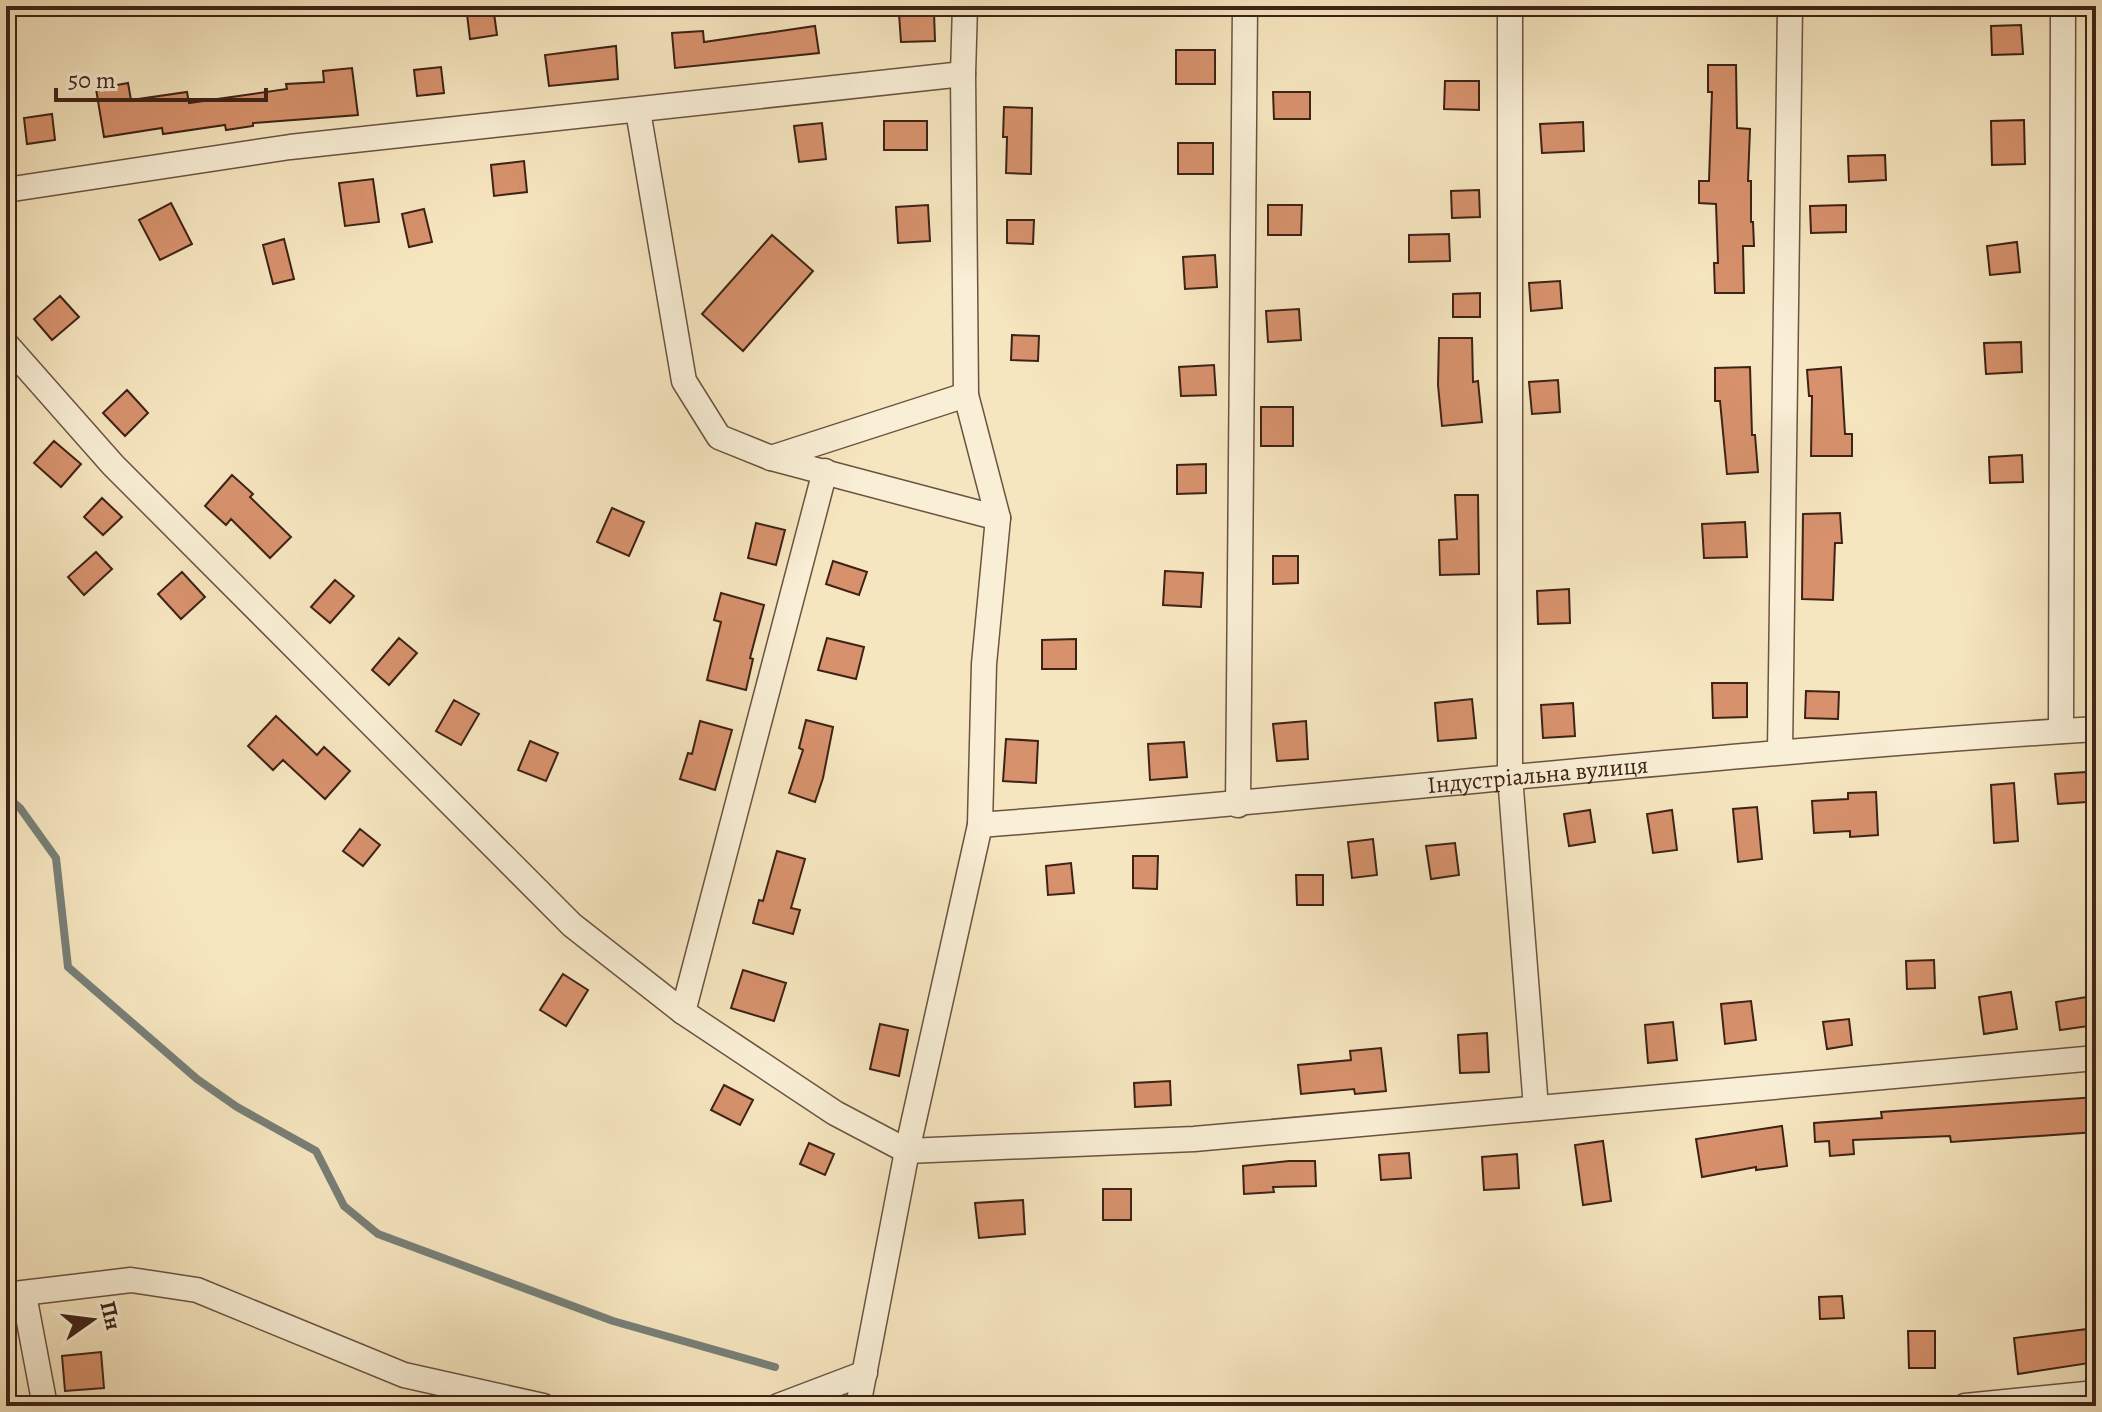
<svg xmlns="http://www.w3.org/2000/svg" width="2102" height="1412" font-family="Alegreya,serif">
  <rect width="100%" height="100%" fill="#f6e6c0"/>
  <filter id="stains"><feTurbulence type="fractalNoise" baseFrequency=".0025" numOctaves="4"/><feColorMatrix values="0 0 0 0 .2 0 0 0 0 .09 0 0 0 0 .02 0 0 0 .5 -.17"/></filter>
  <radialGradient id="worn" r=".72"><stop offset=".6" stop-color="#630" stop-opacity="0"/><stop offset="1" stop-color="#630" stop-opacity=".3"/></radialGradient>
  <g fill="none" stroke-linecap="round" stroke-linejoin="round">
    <!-- stream -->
    <path stroke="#788078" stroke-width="8" d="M 6,796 L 20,808 L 56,858 L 68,967 L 197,1079 L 237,1107 L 316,1151 L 344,1206 L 378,1234 L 613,1321 L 775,1367"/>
  </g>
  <!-- building -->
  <path fill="#d7926d" stroke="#3e2216" stroke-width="2" d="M 466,6 L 493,6 L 497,35 L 470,39 Z
    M 934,12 L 935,41 L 901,42 L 899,14 Z
    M 2021,25 L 2023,54 L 1992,55 L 1991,26 Z
    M 815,26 L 819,53 L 675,68 L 672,33 L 703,31 L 704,42 Z
    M 616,46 L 618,79 L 549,86 L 545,55 Z
    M 1176,50 L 1215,50 L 1215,84 L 1176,84 Z
    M 1708,65 L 1736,65 L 1737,128 L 1750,129 L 1748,181 L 1751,181 L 1751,222 L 1753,222 L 1754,246 L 1743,246 L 1744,293 L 1715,293 L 1714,263 L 1718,263 L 1716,204 L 1699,203 L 1699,181 L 1709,181 L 1712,92 L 1708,92 Z
    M 441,67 L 444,93 L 417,96 L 414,70 Z
    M 352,68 L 358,115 L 253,123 L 253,126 L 226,130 L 225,125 L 163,134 L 162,128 L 104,137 L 96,89 L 128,83 L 131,100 L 187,92 L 189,103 L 287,89 L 286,84 L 324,82 L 323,71 Z
    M 1445,81 L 1479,81 L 1479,110 L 1444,109 Z
    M 1273,92 L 1310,92 L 1310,119 L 1274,119 Z
    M 1004,107 L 1032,108 L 1031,174 L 1006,173 L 1007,137 L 1003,137 Z
    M 52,114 L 55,140 L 27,144 L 24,118 Z
    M 2024,120 L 2025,164 L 1992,165 L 1991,121 Z
    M 884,121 L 927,121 L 927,150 L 884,150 Z
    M 1583,122 L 1584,151 L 1542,153 L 1540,124 Z
    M 822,123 L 826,159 L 799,162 L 794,126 Z
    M 1178,143 L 1213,143 L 1213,174 L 1178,174 Z
    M 1885,155 L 1886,180 L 1849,182 L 1848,156 Z
    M 524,161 L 527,192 L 494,196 L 491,165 Z
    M 373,179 L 379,222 L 345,226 L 339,183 Z
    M 1479,190 L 1480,217 L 1452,218 L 1451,191 Z
    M 171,203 L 192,244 L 160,260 L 139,220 Z
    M 928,205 L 930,241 L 898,243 L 896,207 Z
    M 1268,205 L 1302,205 L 1301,235 L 1268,235 Z
    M 1846,205 L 1846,232 L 1811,233 L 1810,206 Z
    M 424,209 L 432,242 L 409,247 L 402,214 Z
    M 1007,220 L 1034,220 L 1033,244 L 1007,243 Z
    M 1449,234 L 1450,261 L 1409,262 L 1409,235 Z
    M 772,235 L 813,271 L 743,351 L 702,314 Z
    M 284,239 L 294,279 L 273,284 L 263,245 Z
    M 2017,242 L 2020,272 L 1990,275 L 1987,246 Z
    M 1215,255 L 1217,287 L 1185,289 L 1183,257 Z
    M 1560,281 L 1562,308 L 1531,311 L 1529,283 Z
    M 1480,293 L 1480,317 L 1453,317 L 1453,294 Z
    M 60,296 L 79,317 L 52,340 L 34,319 Z
    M 1299,309 L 1301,340 L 1268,342 L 1266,311 Z
    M 1012,335 L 1039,336 L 1038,361 L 1011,360 Z
    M 1439,338 L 1472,338 L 1473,382 L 1478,381 L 1482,422 L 1442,426 L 1438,385 Z
    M 2021,342 L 2022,372 L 1986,374 L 1984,343 Z
    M 1214,365 L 1216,395 L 1181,396 L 1179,367 Z
    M 1750,367 L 1752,435 L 1755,435 L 1758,472 L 1727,474 L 1720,401 L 1715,401 L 1715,368 Z
    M 1841,367 L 1845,434 L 1852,434 L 1852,456 L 1811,456 L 1812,396 L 1809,396 L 1807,370 Z
    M 1558,380 L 1560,412 L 1532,414 L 1529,382 Z
    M 127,390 L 148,413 L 125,436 L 103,413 Z
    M 1261,407 L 1293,407 L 1293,446 L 1261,446 Z
    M 54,441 L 81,464 L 61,487 L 34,463 Z
    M 2022,455 L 2023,482 L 1990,483 L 1989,457 Z
    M 1206,464 L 1206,493 L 1177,494 L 1177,465 Z
    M 232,475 L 253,494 L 250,497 L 291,537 L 270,558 L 231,519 L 226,525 L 205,506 Z
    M 1455,495 L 1478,495 L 1479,574 L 1440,575 L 1439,540 L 1457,539 Z
    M 102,498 L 122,517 L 103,535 L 84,517 Z
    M 612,508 L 644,522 L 629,556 L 597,542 Z
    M 1840,513 L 1842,543 L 1835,543 L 1833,600 L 1802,599 L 1803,514 Z
    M 1745,522 L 1747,557 L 1704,558 L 1702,524 Z
    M 756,523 L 785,530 L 776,565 L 748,558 Z
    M 96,552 L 112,569 L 84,595 L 68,577 Z
    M 1273,556 L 1298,556 L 1298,583 L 1273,584 Z
    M 833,561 L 867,572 L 859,595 L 826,584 Z
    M 1165,571 L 1203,573 L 1201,607 L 1163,605 Z
    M 182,572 L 205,597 L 181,619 L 158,594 Z
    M 335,580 L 354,596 L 330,623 L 311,607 Z
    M 1569,589 L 1570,623 L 1538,624 L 1537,591 Z
    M 721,593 L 764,605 L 750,658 L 753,659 L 746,690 L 707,680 L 721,622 L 714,620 Z
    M 399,638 L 417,653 L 389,685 L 372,670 Z
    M 827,638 L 864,647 L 856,679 L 818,670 Z
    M 1076,639 L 1076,669 L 1042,669 L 1042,640 Z
    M 1712,683 L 1747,683 L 1747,717 L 1713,718 Z
    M 1806,691 L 1839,692 L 1838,719 L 1805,718 Z
    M 1472,699 L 1476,738 L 1438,741 L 1435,703 Z
    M 454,700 L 479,714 L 461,745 L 436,731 Z
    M 1573,703 L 1575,736 L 1543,738 L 1541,705 Z
    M 276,716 L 317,755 L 324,747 L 350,771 L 325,799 L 283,760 L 273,770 L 248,746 Z
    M 806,720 L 833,727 L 823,778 L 815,802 L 789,793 L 803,750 L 799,748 Z
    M 700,721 L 732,730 L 715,790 L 680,779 L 688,753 L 692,754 Z
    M 1306,721 L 1308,759 L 1277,761 L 1273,724 Z
    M 1006,739 L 1038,741 L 1036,783 L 1003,781 Z
    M 530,741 L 558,753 L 546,781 L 518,770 Z
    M 1184,742 L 1187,777 L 1150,780 L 1148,744 Z
    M 2086,772 L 2087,802 L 2058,804 L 2055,774 Z
    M 2014,783 L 2018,841 L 1994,843 L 1991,785 Z
    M 1876,792 L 1878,835 L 1850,837 L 1850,831 L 1814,833 L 1812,801 L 1848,799 L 1848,793 Z
    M 1757,807 L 1762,859 L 1738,862 L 1733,809 Z
    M 1590,810 L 1595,842 L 1569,846 L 1564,814 Z
    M 1672,810 L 1677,850 L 1653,853 L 1647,814 Z
    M 360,829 L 380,845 L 363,866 L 343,851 Z
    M 1373,839 L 1377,875 L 1352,878 L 1348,842 Z
    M 1455,843 L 1459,875 L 1431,879 L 1426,846 Z
    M 777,851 L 805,859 L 791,908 L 800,910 L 793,934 L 753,923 L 759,900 L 763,901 Z
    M 1133,856 L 1158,856 L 1157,889 L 1133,888 Z
    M 1071,863 L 1074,893 L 1048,895 L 1046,866 Z
    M 1296,875 L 1323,875 L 1323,905 L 1297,905 Z
    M 1934,960 L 1935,988 L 1907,989 L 1906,961 Z
    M 743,970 L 786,983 L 774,1021 L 731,1008 Z
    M 563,974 L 588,990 L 566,1026 L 540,1010 Z
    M 2011,992 L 2017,1029 L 1984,1034 L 1979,997 Z
    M 2093,996 L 2096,1025 L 2060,1030 L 2056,1002 Z
    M 1751,1001 L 1756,1040 L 1725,1044 L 1721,1004 Z
    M 1849,1019 L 1852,1045 L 1827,1049 L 1823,1022 Z
    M 1673,1022 L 1677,1060 L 1648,1063 L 1645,1025 Z
    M 880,1024 L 908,1030 L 899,1076 L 870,1069 Z
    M 1487,1033 L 1489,1072 L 1460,1073 L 1458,1035 Z
    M 1381,1048 L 1386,1091 L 1355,1094 L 1354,1089 L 1301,1094 L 1298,1065 L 1351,1060 L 1350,1051 Z
    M 1170,1081 L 1171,1105 L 1135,1107 L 1134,1083 Z
    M 724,1085 L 753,1100 L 740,1125 L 711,1110 Z
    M 2096,1097 L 2096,1132 L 1951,1142 L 1950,1136 L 1853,1140 L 1854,1154 L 1830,1156 L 1829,1141 L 1815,1142 L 1814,1123 L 1882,1118 L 1881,1112 Z
    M 1782,1126 L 1787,1166 L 1756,1170 L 1756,1167 L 1702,1177 L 1696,1139 Z
    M 1603,1141 L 1611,1201 L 1583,1205 L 1575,1145 Z
    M 809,1143 L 834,1154 L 825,1175 L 800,1164 Z
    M 1409,1153 L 1411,1178 L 1381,1180 L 1379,1155 Z
    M 1517,1154 L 1519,1188 L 1484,1190 L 1482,1157 Z
    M 1289,1161 L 1315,1161 L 1316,1186 L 1273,1187 L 1274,1192 L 1244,1194 L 1243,1166 Z
    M 1103,1189 L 1131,1189 L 1131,1220 L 1103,1220 Z
    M 1023,1200 L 1025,1234 L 979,1238 L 975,1203 Z
    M 1842,1296 L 1844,1318 L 1820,1319 L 1819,1297 Z
    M 2096,1328 L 2096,1362 L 2018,1374 L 2014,1338 Z
    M 1908,1331 L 1935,1331 L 1935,1368 L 1909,1368 Z
    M 101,1352 L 104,1388 L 65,1391 L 62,1356 Z"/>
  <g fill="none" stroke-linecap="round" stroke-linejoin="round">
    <!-- minor casing -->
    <g stroke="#6c5340" stroke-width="27">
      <g id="minor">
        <path d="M 1510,6 L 1510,776 L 1536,1108"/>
        <path d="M 638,111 L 684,381 L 719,437 L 771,458 L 998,518"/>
        <path d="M 6,190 L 290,147 L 963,74"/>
        <path d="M 6,344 L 113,465 L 572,925 L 683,1012 L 835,1113 L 907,1151 L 1194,1139 L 2096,1058"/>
        <path d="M 771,458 L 966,395"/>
        <path d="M 2061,731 L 2063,6"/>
        <path d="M 1780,752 L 1790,6"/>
        <path d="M 1238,805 L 1245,6"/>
        <path id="s1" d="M 980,825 C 1352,796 1723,752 2096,729"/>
        <path d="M 683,1012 L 825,471"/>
        <path d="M 6,1295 L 131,1280 L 197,1290 L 404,1375 L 543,1406"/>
        <path d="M 24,1295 L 45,1406"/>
        <path d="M 778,1406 L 865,1373"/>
        <path d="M 858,1406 L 907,1151 L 980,825 L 984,664 L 998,518 L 966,395 L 963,74 L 965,6"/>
        <path d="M 1965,1406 L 2096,1393"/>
      </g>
    </g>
    <!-- minor -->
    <use href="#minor" stroke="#f9efd6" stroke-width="24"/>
  </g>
  <g text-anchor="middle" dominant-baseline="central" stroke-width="6" stroke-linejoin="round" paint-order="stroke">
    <!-- street labels -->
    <g font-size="24" fill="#3e2216" stroke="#f9efd6">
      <text stroke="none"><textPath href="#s1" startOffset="560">Індустріальна вулиця</textPath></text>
    </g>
  </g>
  <!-- margin -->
  <rect width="2102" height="1412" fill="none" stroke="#f6e6c0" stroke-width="32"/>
  <rect x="8" y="8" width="2086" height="1396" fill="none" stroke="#3e2216" stroke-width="4"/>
  <rect x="16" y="16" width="2070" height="1380" fill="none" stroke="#3e2216" stroke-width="2"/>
  <!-- north arrow -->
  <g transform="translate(92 1320) rotate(76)" stroke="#f9efd6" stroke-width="6" paint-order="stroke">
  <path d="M0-6L14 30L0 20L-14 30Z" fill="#3e2216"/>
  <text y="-12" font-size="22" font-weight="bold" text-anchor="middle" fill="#3e2216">Пн</text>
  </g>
  <!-- scale -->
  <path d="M56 88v12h210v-12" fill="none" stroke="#3e2216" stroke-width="4"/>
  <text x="68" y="88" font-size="24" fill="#3e2216" stroke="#f9efd6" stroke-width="6" paint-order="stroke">50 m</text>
  <rect width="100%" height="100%" filter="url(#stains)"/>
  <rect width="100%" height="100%" fill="url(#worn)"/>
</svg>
